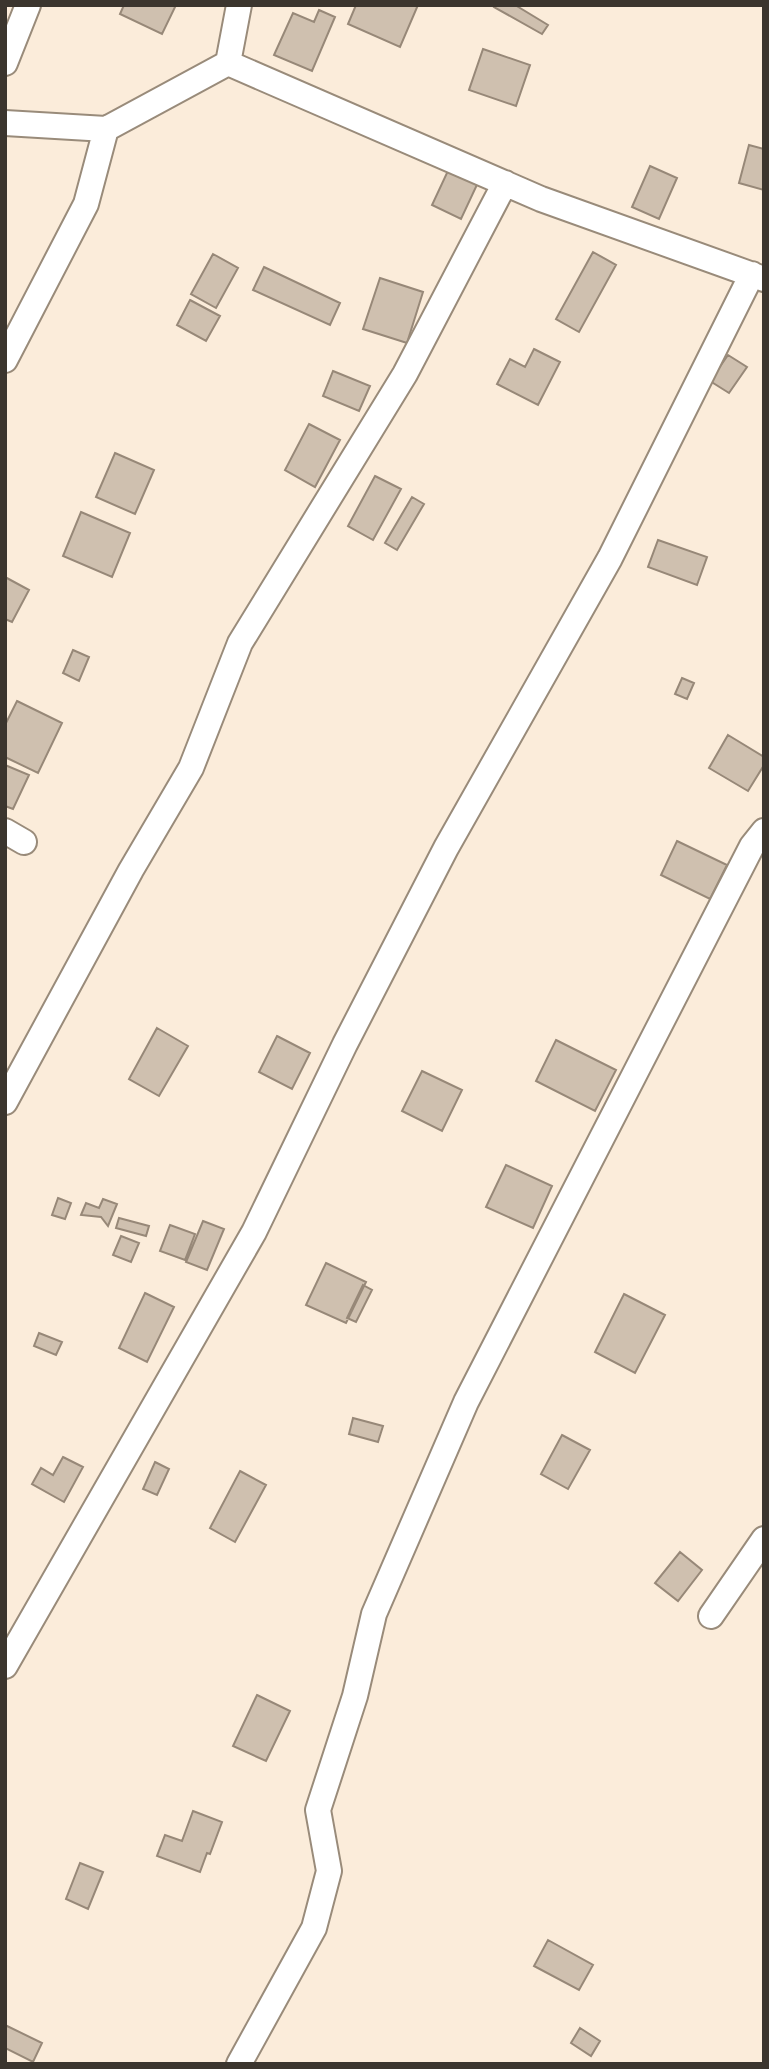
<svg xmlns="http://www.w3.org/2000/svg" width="769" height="2069" font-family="Manrope,sans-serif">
  <rect width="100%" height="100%" fill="#fbecda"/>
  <!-- building -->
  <path fill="#cfc0af" stroke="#978878" stroke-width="2" d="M 124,5 L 176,5 L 162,34 L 120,14 Z
    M 356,5 L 418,5 L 400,47 L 348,24 Z
    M 495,5 L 515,5 L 548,25 L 542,34 L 494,7 Z
    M 319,10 L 335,17 L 312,71 L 274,55 L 293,13 L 314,22 Z
    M 483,49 L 530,65 L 516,106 L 469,90 Z
    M 749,145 L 764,149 L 764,190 L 739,183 Z
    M 453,160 L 482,174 L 461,219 L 432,205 Z
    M 650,166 L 677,178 L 659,219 L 632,207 Z
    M 593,252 L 616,265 L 579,332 L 556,319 Z
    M 213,254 L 238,268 L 216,308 L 191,294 Z
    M 264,267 L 340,303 L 330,325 L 253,290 Z
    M 380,278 L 423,292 L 407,343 L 363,329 Z
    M 190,300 L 220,316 L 206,341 L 177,325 Z
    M 534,349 L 560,362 L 538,405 L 497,384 L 510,359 L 525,367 Z
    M 728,355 L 747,367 L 729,393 L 710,381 Z
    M 333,371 L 370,386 L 359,411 L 323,396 Z
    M 309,424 L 340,440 L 315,487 L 285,470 Z
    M 115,453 L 154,470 L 135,514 L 96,497 Z
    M 375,476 L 401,489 L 373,540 L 348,526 Z
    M 412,497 L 424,504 L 397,550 L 385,543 Z
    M 81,512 L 130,533 L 112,577 L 63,556 Z
    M 658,540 L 707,557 L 697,585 L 648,567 Z
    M 5,577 L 29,590 L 12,622 L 5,619 Z
    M 73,650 L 89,657 L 79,681 L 63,673 Z
    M 682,678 L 694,683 L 687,699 L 675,694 Z
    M 17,701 L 62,723 L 38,773 L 5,757 L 5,725 Z
    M 728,735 L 764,757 L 764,765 L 748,791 L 709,768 Z
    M 5,765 L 29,775 L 13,809 L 5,806 Z
    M 677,841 L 727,865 L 710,899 L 661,875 Z
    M 157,1028 L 188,1046 L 159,1096 L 129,1079 Z
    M 277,1036 L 310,1053 L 292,1089 L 259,1072 Z
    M 556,1040 L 616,1070 L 595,1111 L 536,1081 Z
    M 422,1071 L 462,1090 L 442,1131 L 402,1111 Z
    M 506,1165 L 552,1186 L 533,1228 L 486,1207 Z
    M 58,1198 L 71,1203 L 65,1219 L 52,1215 Z
    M 103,1199 L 117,1204 L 108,1226 L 101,1217 L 81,1215 L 86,1203 L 99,1208 Z
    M 119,1218 L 149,1226 L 146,1236 L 116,1228 Z
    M 203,1221 L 224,1229 L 207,1270 L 186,1262 Z
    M 170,1225 L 195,1234 L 185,1260 L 160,1251 Z
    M 121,1236 L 139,1243 L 131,1262 L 113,1255 Z
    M 326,1263 L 366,1282 L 346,1323 L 306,1305 Z
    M 363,1285 L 372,1290 L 356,1322 L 347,1318 Z
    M 145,1293 L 174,1307 L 147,1362 L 119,1348 Z
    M 624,1294 L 665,1315 L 635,1373 L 595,1352 Z
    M 39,1333 L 62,1342 L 56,1355 L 34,1346 Z
    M 353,1418 L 383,1426 L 378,1442 L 349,1434 Z
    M 562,1435 L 590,1450 L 568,1489 L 541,1474 Z
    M 63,1457 L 83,1467 L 64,1502 L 32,1484 L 41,1468 L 53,1475 Z
    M 155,1462 L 169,1469 L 157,1495 L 143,1489 Z
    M 240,1471 L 266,1485 L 235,1542 L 210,1528 Z
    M 680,1552 L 702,1570 L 678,1601 L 655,1583 Z
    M 257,1695 L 290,1711 L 266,1761 L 233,1746 Z
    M 193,1811 L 222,1822 L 210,1854 L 207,1853 L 200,1872 L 157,1856 L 165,1835 L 182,1841 Z
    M 80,1863 L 103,1872 L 88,1909 L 66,1899 Z
    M 548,1940 L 593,1965 L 579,1990 L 534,1966 Z
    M 5,2025 L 42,2043 L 33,2062 L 5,2048 Z
    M 580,2028 L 600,2041 L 591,2056 L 571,2043 Z"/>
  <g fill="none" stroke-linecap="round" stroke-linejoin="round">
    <!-- street casing -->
    <g stroke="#998b7a" stroke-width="28">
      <path id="street" d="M 5,63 L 28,5
        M 228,63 L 239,5
        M 5,123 L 106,129 L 228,63 L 541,199 L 764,279
        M 5,360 L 86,204 L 106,129
        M 5,831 L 24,842
        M 5,1102 L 131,870 L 191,768 L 240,643 L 405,374 L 505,183
        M 711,1616 L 764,1539
        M 5,1666 L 254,1232 L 345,1044 L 446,848 L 610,558 L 752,274
        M 239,2064 L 314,1928 L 329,1871 L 318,1810 L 355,1696 L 374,1614 L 466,1402 L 752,846 L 764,831"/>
    </g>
    <!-- street -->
    <use href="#street" stroke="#fff" stroke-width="24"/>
  </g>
  <!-- border -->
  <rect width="769" height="2069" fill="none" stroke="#3b352e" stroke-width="14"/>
</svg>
